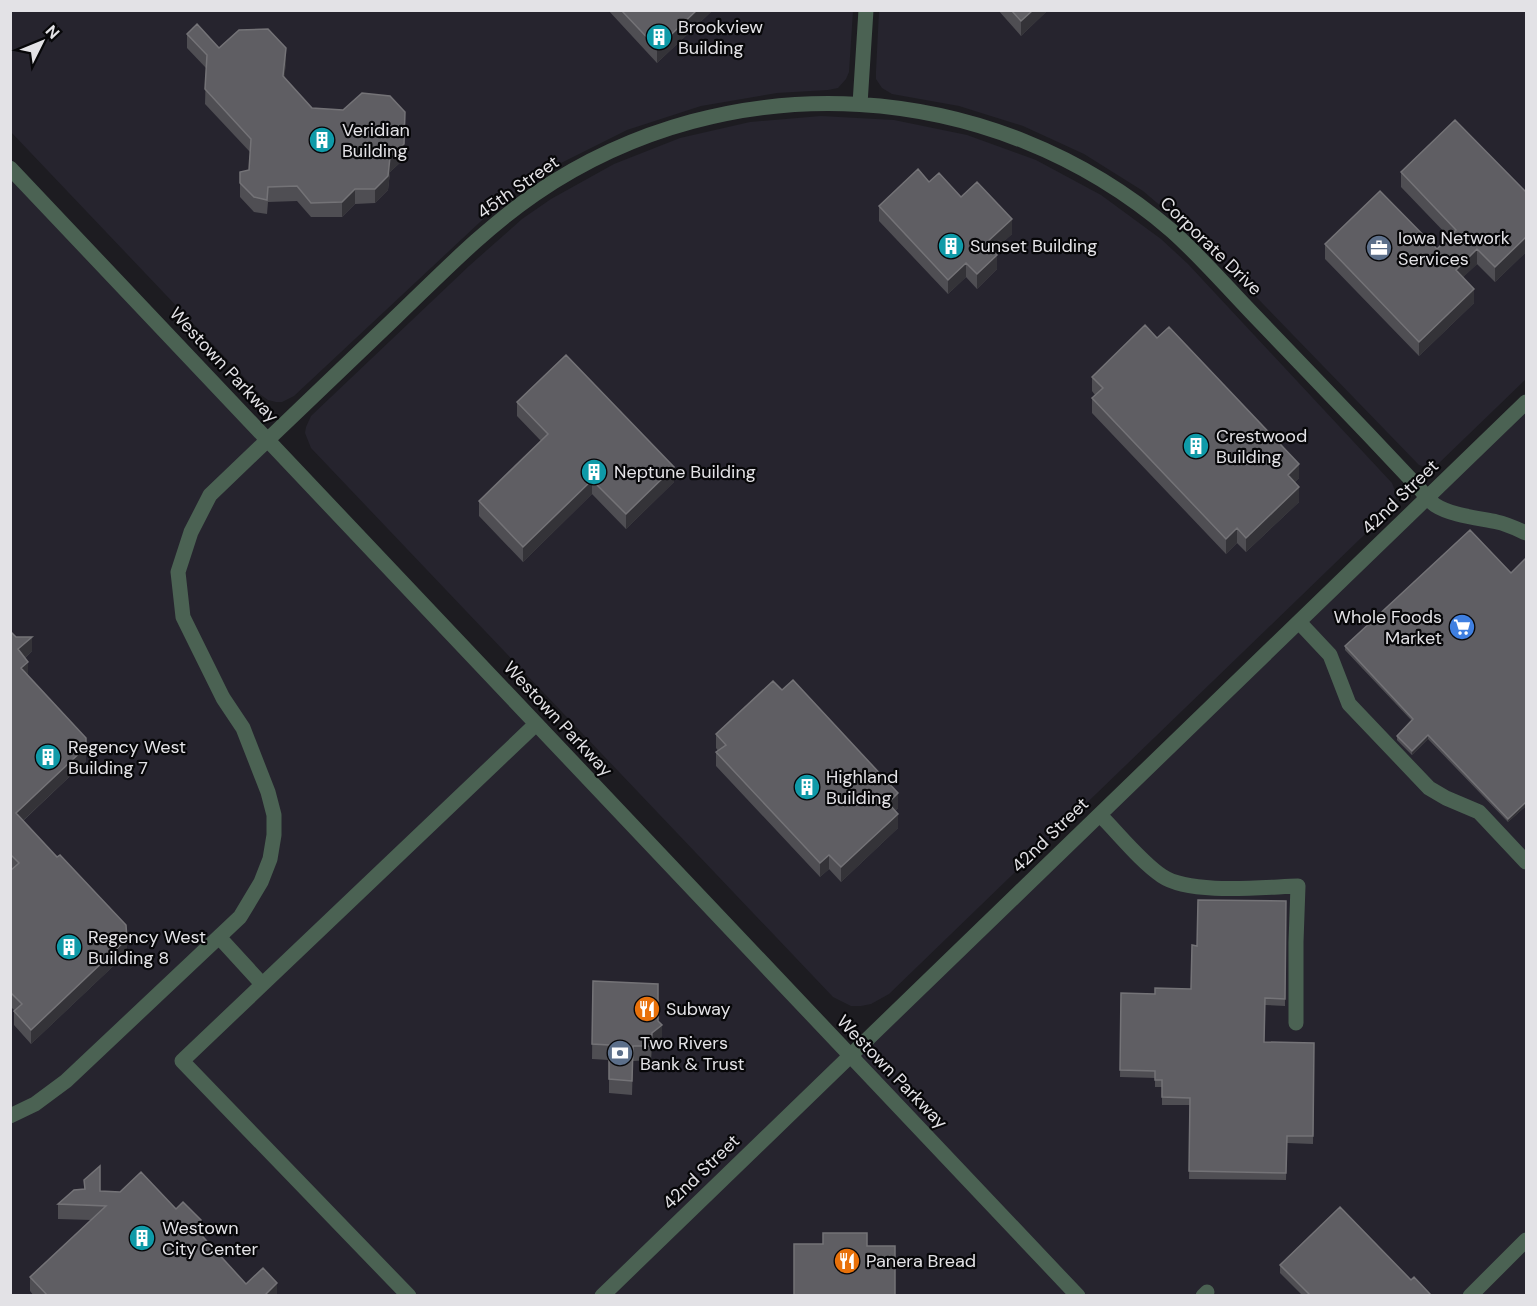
<svg xmlns="http://www.w3.org/2000/svg" width="1537" height="1306" font-family="'DM Sans',sans-serif">
  <rect width="100%" height="100%" fill="#1d1c21"/>
  <!-- built -->
  <path fill="#26242e" d="M 11,11 L 853,11 L 849,72 L 846,79 L 838,88 L 828,90 L 777,93 L 701,106 L 627,130 L 557,165 L 525,185 L 494,209 L 294,396 L 282,402 L 276,402 L 268,400 L 261,395 L 11,132 Z
    M 879,11 L 1526,11 L 1526,379 L 1438,464 L 1425,467 L 1419,465 L 1202,241 L 1143,191 L 1084,154 L 1023,126 L 959,106 L 892,94 L 882,88 L 876,79 L 876,71 Z
    M 821,116 L 894,120 L 967,135 L 1036,160 L 1101,195 L 1161,239 L 1188,264 L 1392,483 L 1397,496 L 1391,509 L 889,994 L 871,1004 L 861,1006 L 851,1006 L 833,997 L 311,448 L 305,433 L 306,427 L 311,416 L 469,266 L 522,219 L 551,199 L 614,164 L 680,138 L 750,122 Z
    M 10,168 L 849,1056 L 1526,402 L 1526,1295 L 11,1295 Z"/>
  <g fill="none" stroke-linecap="round" stroke-linejoin="round">
    <!-- minor -->
    <path stroke="#4b6253" stroke-width="15" d="M 860,104 L 866,10
      M 10,168 L 1078,1296
      M 1299,622 L 1330,655 L 1349,704 L 1429,788 L 1446,798 L 1479,812 L 1526,862
      M 1100,815 C 1119,834 1140,861 1162,876 C 1190,895 1264,887 1298,886 L 1296,942 L 1296,1023
      M 219,937 L 262,984
      M 10,1116 L 35,1104 L 66,1081 L 240,917 L 261,882 L 270,859 L 274,835 L 274,815 L 268,792 L 243,728 L 223,698 L 183,617 L 178,572 L 191,532 L 210,495 C 272,436 334,376 396,317 C 441,274 484,229 535,194 C 731,60 993,77 1172,231 C 1200,256 1225,285 1251,312 C 1290,353 1329,393 1368,434 C 1385,452 1402,470 1418,487 C 1423,492 1429,501 1435,505 C 1450,515 1478,518 1497,522 C 1507,524 1517,529 1526,533
      M 409,1296 L 182,1061 L 536,724
      M 602,1296 L 1526,402
      M 1203,1296 L 1207,1292
      M 1470,1296 L 1526,1240"/>
  </g>
  <!-- wall -->
  <path fill="#4f4e53" d="M 608,10 L 713,10 L 657,63 Z
    M 998,10 L 1048,10 L 1021,36 Z
    M 187,34 L 219,48 L 286,63 L 284,78 L 312,108 L 404,159 L 390,172 L 388,190 L 375,203 L 355,204 L 342,217 L 311,217 L 297,201 L 268,202 L 267,214 L 254,212 L 240,197 L 240,172 L 249,170 L 250,152 L 205,104 L 206,68 L 187,48 Z
    M 1401,172 L 1527,193 L 1527,251 L 1495,282 L 1477,264 L 1463,277 L 1474,303 L 1419,356 L 1325,259 L 1325,244 L 1437,249 L 1449,237 L 1401,187 Z
    M 961,197 L 1012,234 L 993,251 L 997,269 L 977,289 L 966,277 L 948,294 L 879,221 L 879,206 Z
    M 1092,377 L 1299,478 L 1295,482 L 1299,502 L 1246,552 L 1237,543 L 1226,554 L 1092,413 L 1092,398 L 1095,395 L 1092,391 Z
    M 517,402 L 674,482 L 626,529 L 592,494 L 523,562 L 479,516 L 479,501 L 541,441 L 517,416 Z
    M 1527,557 L 1527,805 L 1508,822 L 1428,739 L 1412,755 L 1397,740 L 1397,736 L 1412,721 L 1345,650 L 1345,646 L 1511,573 Z
    M 10,631 L 16,637 L 32,651 L 25,658 L 28,676 L 86,761 L 23,821 L 127,953 L 31,1044 L 14,1025 L 14,1010 L 10,1006 L 10,871 L 12,870 L 10,869 Z
    M 716,734 L 898,808 L 895,811 L 898,828 L 841,882 L 829,869 L 820,877 L 716,766 L 716,752 L 718,751 L 716,748 Z
    M 1286,901 L 1285,1006 L 1265,1005 L 1264,1042 L 1314,1050 L 1313,1144 L 1287,1143 L 1286,1180 L 1189,1179 L 1190,1105 L 1162,1105 L 1162,1087 L 1155,1087 L 1155,1078 L 1120,1077 L 1121,993 L 1155,994 L 1191,989 L 1197,946 Z
    M 593,981 L 658,1021 L 662,1040 L 652,1047 L 651,1060 L 633,1061 L 632,1095 L 609,1093 L 609,1060 L 592,1059 Z
    M 84,1180 L 100,1191 L 201,1234 L 246,1284 L 277,1296 L 34,1296 L 30,1291 L 30,1277 L 91,1220 L 58,1219 L 58,1204 L 84,1189 Z
    M 1280,1265 L 1411,1280 L 1430,1296 L 1303,1296 L 1280,1273 Z"/>
  <!-- shaded-wall -->
  <path fill="#343338" d="M 697,10 L 713,10 L 657,63 L 657,48 Z
    M 1033,10 L 1048,10 L 1021,36 L 1021,21 Z
    M 286,48 L 286,63 L 283,91 L 283,76 Z
    M 405,112 L 404,159 L 390,172 L 388,190 L 375,203 L 375,189 L 390,157 Z
    M 355,189 L 355,204 L 342,217 L 342,202 Z
    M 1012,219 L 1012,234 L 986,258 L 986,243 Z
    M 1527,236 L 1527,251 L 1495,282 L 1495,267 Z
    M 1477,249 L 1477,264 L 1456,284 L 1456,270 Z
    M 997,255 L 997,269 L 977,289 L 977,274 Z
    M 966,263 L 966,277 L 948,294 L 948,280 Z
    M 1474,289 L 1474,303 L 1419,356 L 1419,342 Z
    M 1299,464 L 1299,478 L 1288,489 L 1288,475 Z
    M 674,467 L 674,482 L 626,529 L 626,514 Z
    M 592,480 L 592,494 L 523,562 L 523,547 Z
    M 1299,487 L 1299,502 L 1246,552 L 1246,538 Z
    M 1237,528 L 1237,543 L 1226,554 L 1226,539 Z
    M 32,637 L 32,651 L 18,664 L 18,649 Z
    M 28,662 L 28,677 L 21,668 Z
    M 1428,735 L 1428,739 L 1412,755 L 1412,751 Z
    M 86,747 L 86,761 L 16,827 L 16,813 Z
    M 898,793 L 898,808 L 888,818 L 888,803 Z
    M 1527,801 L 1527,805 L 1508,822 L 1508,819 Z
    M 898,814 L 898,828 L 841,882 L 841,867 Z
    M 829,855 L 829,869 L 820,877 L 820,863 Z
    M 127,939 L 127,953 L 31,1044 L 31,1030 Z
    M 662,1025 L 662,1040 L 652,1047 L 651,1060 L 652,1033 Z
    M 201,1220 L 201,1234 L 194,1242 L 194,1227 Z
    M 277,1283 L 277,1296 L 264,1296 Z"/>
  <!-- building -->
  <path fill="#5f5e63" stroke="#747377" stroke-width="1.5" d="M 621,10 L 697,10 L 657,48 Z
    M 1011,10 L 1033,10 L 1021,21 Z
    M 197,24 L 219,48 L 239,30 L 268,29 L 286,48 L 283,76 L 312,108 L 343,110 L 362,93 L 390,96 L 405,112 L 404,144 L 390,157 L 388,176 L 375,189 L 355,189 L 342,202 L 311,203 L 297,186 L 268,187 L 267,200 L 254,197 L 240,183 L 240,172 L 249,170 L 251,139 L 205,89 L 207,55 L 187,34 Z
    M 1455,120 L 1527,193 L 1527,236 L 1495,267 L 1477,249 L 1456,270 L 1474,289 L 1419,342 L 1325,244 L 1380,191 L 1437,249 L 1456,230 L 1401,172 Z
    M 918,169 L 929,182 L 939,173 L 961,197 L 977,182 L 1012,219 L 986,243 L 997,255 L 977,274 L 966,263 L 948,280 L 879,206 Z
    M 1145,325 L 1157,338 L 1169,327 L 1299,464 L 1288,475 L 1299,487 L 1246,538 L 1237,528 L 1226,539 L 1092,398 L 1103,388 L 1092,377 Z
    M 566,355 L 674,467 L 626,514 L 592,480 L 523,547 L 479,501 L 548,434 L 517,402 Z
    M 1470,530 L 1511,573 L 1527,557 L 1527,801 L 1508,819 L 1428,735 L 1412,751 L 1397,736 L 1413,719 L 1345,646 Z
    M 10,631 L 16,637 L 32,637 L 18,649 L 28,662 L 21,668 L 86,738 L 86,747 L 16,813 L 57,857 L 60,855 L 126,925 L 127,939 L 31,1030 L 14,1011 L 22,1004 L 10,992 L 10,871 L 19,863 L 10,854 Z
    M 793,680 L 898,793 L 888,803 L 898,814 L 841,867 L 829,855 L 820,863 L 716,752 L 726,745 L 716,734 L 773,681 L 782,690 Z
    M 1198,900 L 1286,901 L 1285,999 L 1265,998 L 1264,1042 L 1314,1043 L 1313,1136 L 1287,1136 L 1286,1173 L 1189,1171 L 1190,1098 L 1162,1097 L 1162,1080 L 1155,1080 L 1155,1071 L 1120,1070 L 1121,993 L 1155,994 L 1155,988 L 1191,989 L 1192,945 L 1197,946 Z
    M 593,981 L 658,984 L 658,1021 L 662,1025 L 652,1033 L 651,1046 L 633,1046 L 632,1081 L 609,1079 L 609,1045 L 592,1044 Z
    M 100,1166 L 100,1191 L 120,1192 L 141,1172 L 176,1209 L 183,1202 L 201,1220 L 194,1227 L 246,1284 L 263,1268 L 277,1283 L 264,1296 L 48,1296 L 30,1277 L 106,1206 L 58,1204 L 74,1190 L 85,1189 L 84,1180 Z
    M 1340,1207 L 1411,1280 L 1414,1277 L 1430,1294 L 1428,1296 L 1311,1296 L 1280,1265 Z
    M 823,1233 L 867,1233 L 867,1246 L 895,1246 L 895,1296 L 794,1296 L 794,1244 L 823,1244 Z"/>
  <!-- icons -->
  <defs>
    <g id="building-disc" transform="scale(1.35)"><circle r="9.5" fill="#0f9aa8" stroke="#070709"/><path d="M-4-6H4V6H1V3H-1V6H-4ZM-2.5-4.3h1.7v1.8h-1.7ZM.8-4.3h1.7v1.8H.8ZM-2.5-1h1.7V.8h-1.7ZM.8-1h1.7V.8H.8Z" fill="#fff"/></g>
    <g id="office-disc" transform="scale(1.35)"><circle r="9.5" fill="#5c6f8a" stroke="#070709"/><path d="M-6-3h4V-5.5h4V-3h4V5H-6ZM-1-4.5V-3h2v-1.5ZM-6 0V1H6V0Z" fill="#fff"/></g>
    <g id="supermarket-disc" transform="scale(1.35)"><circle r="9.5" fill="#3f7fe0" stroke="#070709"/><path d="M-6-5.5h2.5l.6 2H6L4.5 2H-2.5L-4.4-4H-6ZM-1.5 3.2a1.3 1.3 0 1 0 .1 0ZM3 3.2a1.3 1.3 0 1 0 .1 0Z" fill="#fff"/></g>
    <g id="restaurant-disc" transform="scale(1.35)"><circle r="9.5" fill="#e8710a" stroke="#070709"/><path d="M-5-6h1v4h1v-4h1v4h1v-4h1v5L-1.5 .5V6h-2V.5L-5-1ZM5-6V6H3V1.5H1.5Q1.5-4 5-6Z" fill="#fff"/></g>
    <g id="bank-disc" transform="scale(1.35)"><circle r="9.5" fill="#5c6f8a" stroke="#070709"/><path d="M-6-4H6V4H-6ZM0-2.3a2.3 2.3 0 1 0 0 4.6a2.3 2.3 0 1 0 0-4.6Z" fill="#fff"/></g>
  </defs>
  <g fill-rule="evenodd">
    <use href="#building-disc" x="659" y="37"/>
    <use href="#building-disc" x="322" y="140"/>
    <use href="#building-disc" x="951" y="246"/>
    <use href="#office-disc" x="1379" y="248"/>
    <use href="#building-disc" x="1196" y="446"/>
    <use href="#building-disc" x="594" y="472"/>
    <use href="#supermarket-disc" x="1462" y="627"/>
    <use href="#building-disc" x="48" y="757"/>
    <use href="#building-disc" x="807" y="787"/>
    <use href="#building-disc" x="69" y="947"/>
    <use href="#restaurant-disc" x="647" y="1009"/>
    <use href="#bank-disc" x="620" y="1053"/>
    <use href="#building-disc" x="142" y="1238"/>
    <use href="#restaurant-disc" x="847" y="1261"/>
  </g>
  <g text-anchor="middle" dominant-baseline="central" stroke-width="4.5" stroke-linejoin="round" paint-order="stroke">
    <!-- poi labels -->
    <g font-size="18" fill="#e3e2e6" stroke="#070709" text-anchor="start">
      <text x="678" y="27">Brookview<tspan x="678" dy="21">Building</tspan></text>
      <text x="342" y="130">Veridian<tspan x="342" dy="21">Building</tspan></text>
      <text x="1398" y="238">Iowa Network<tspan x="1398" dy="21">Services</tspan></text>
      <text x="970" y="246">Sunset Building</text>
      <text x="1216" y="436">Crestwood<tspan x="1216" dy="21">Building</tspan></text>
      <text x="614" y="472">Neptune Building</text>
      <text x="1442" y="617" text-anchor="end">Whole Foods<tspan x="1442" dy="21">Market</tspan></text>
      <text x="68" y="747">Regency West<tspan x="68" dy="21">Building 7</tspan></text>
      <text x="826" y="777">Highland<tspan x="826" dy="21">Building</tspan></text>
      <text x="88" y="937">Regency West<tspan x="88" dy="21">Building 8</tspan></text>
      <text x="666" y="1009">Subway</text>
      <text x="640" y="1043">Two Rivers<tspan x="640" dy="21">Bank &amp; Trust</tspan></text>
      <text x="162" y="1228">Westown<tspan x="162" dy="21">City Center</tspan></text>
      <text x="866" y="1261">Panera Bread</text>
    </g>
    <!-- street labels -->
    <g font-size="18" fill="#e3e2e6" stroke="#070709">
      <text transform="translate(518 187) rotate(-35)">45th Street</text>
      <text transform="translate(1211 246) rotate(44)">Corporate Drive</text>
      <text transform="translate(224 365) rotate(47)">Westown Parkway</text>
      <text transform="translate(1400 497) rotate(-44)">42nd Street</text>
      <text transform="translate(558 719) rotate(47)">Westown Parkway</text>
      <text transform="translate(1050 835) rotate(-44)">42nd Street</text>
      <text transform="translate(892 1072) rotate(46)">Westown Parkway</text>
      <text transform="translate(701 1172) rotate(-44)">42nd Street</text>
    </g>
  </g>
  <!-- border -->
  <rect width="1537" height="1306" fill="none" stroke="#e3e2e6" stroke-width="24"/>
  <!-- north arrow -->
  <g transform="translate(42 42) rotate(47)" stroke="#070709" stroke-width="4.5" paint-order="stroke">
  <path d="M0-4.5L10 22L0 15L-10 22Z" fill="#e3e2e6"/>
  <text y="-9" font-size="16" font-weight="bold" text-anchor="middle" fill="#e3e2e6">N</text>
  </g>
</svg>
